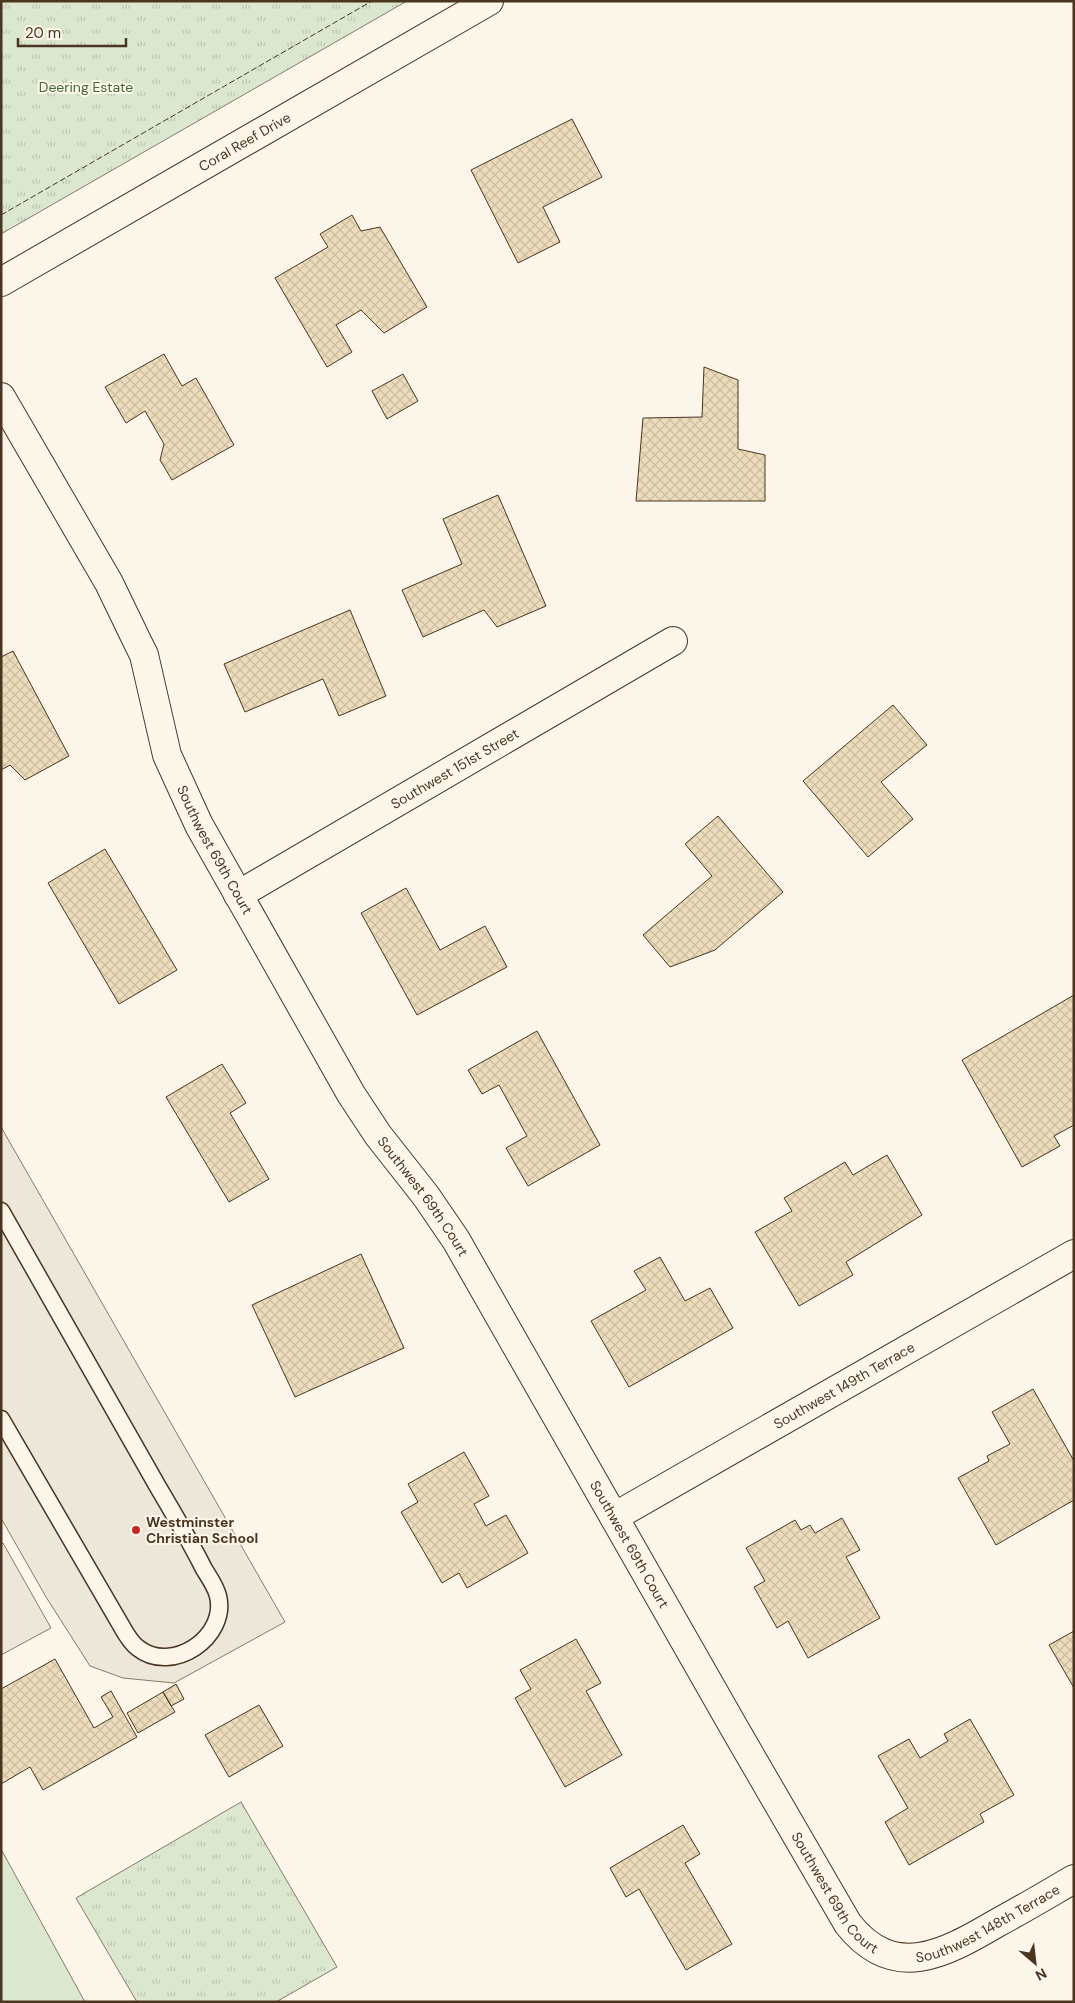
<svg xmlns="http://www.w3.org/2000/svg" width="1075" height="2003" font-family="'DM Sans',sans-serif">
  <defs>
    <pattern id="park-tufts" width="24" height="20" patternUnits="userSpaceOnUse" patternTransform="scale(1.25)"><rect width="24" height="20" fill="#dce7d0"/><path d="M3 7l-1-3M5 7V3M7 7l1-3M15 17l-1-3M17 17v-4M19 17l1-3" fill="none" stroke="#bec7b2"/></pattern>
    <pattern id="building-cross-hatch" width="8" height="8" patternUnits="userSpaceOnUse" patternTransform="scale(1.25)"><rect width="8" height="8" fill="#ecdcbc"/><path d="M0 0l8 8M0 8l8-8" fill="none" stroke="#ccbda1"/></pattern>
  </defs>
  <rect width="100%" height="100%" fill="#fbf6e9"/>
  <!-- green -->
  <path fill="#dce7d0" stroke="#887966" d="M 1,1849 L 85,2002 L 1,2002 Z"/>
  <!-- park -->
  <path fill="url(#park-tufts)" stroke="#887966" d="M 1,1 L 407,1 L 1,234 Z
    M 241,1802 L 337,1967 L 276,2002 L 137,2002 L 76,1898 Z"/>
  <!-- parking -->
  <path fill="#ede7d9" stroke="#887966" d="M 1,1127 L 285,1622 L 174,1683 L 123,1678 L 90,1666 L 46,1597 L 1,1518 Z
    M 3,1543 L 51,1628 L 1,1655 L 1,1544 Z"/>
  <!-- building -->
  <path fill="url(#building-cross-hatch)" stroke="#4a3520" d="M 572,119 L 602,177 L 543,207 L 560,242 L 518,263 L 471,170 Z
    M 352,215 L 361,231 L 380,227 L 427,307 L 384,333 L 361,310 L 336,325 L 352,352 L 327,367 L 275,278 L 328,247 L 320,234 Z
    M 164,354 L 182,386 L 196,378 L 234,445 L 172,480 L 160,460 L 164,444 L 145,411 L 126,423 L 105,387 Z
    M 704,367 L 738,380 L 738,449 L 765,455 L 765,501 L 636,501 L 643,418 L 702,417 Z
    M 403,374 L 418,401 L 387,419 L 372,391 Z
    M 498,495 L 546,606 L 497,627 L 484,610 L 423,637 L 402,590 L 462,564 L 443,519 Z
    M 350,610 L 386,696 L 339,716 L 323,679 L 245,712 L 224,664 Z
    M 13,651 L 69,756 L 25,780 L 10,765 L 1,770 L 1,657 Z
    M 893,705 L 927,745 L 881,782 L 913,819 L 868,857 L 803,781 Z
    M 718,816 L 783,892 L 715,950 L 670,967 L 643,935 L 712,876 L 685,844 Z
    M 105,849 L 177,970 L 119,1004 L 48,883 Z
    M 406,888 L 440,950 L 485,926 L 507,967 L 417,1015 L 361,913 Z
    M 1074,995 L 1074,1125 L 1054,1136 L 1060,1146 L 1022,1167 L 962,1060 Z
    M 537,1031 L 600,1145 L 528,1186 L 506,1148 L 527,1136 L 499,1085 L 482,1094 L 468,1070 Z
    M 222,1064 L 246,1103 L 230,1113 L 269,1179 L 229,1202 L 166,1097 Z
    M 887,1155 L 922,1215 L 846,1262 L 853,1275 L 799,1306 L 755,1232 L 792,1211 L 784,1198 L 845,1162 L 853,1175 Z
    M 361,1254 L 404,1348 L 295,1397 L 252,1305 Z
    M 660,1257 L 685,1301 L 710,1288 L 733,1328 L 629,1387 L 591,1321 L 646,1290 L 634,1271 Z
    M 1033,1389 L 1074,1461 L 1074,1500 L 996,1545 L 958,1478 L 989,1461 L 987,1456 L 1010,1444 L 992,1412 Z
    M 464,1452 L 489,1496 L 474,1504 L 486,1526 L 506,1515 L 528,1553 L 467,1588 L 459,1573 L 442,1583 L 401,1512 L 418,1502 L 408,1484 Z
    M 842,1518 L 860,1550 L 846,1557 L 880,1618 L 808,1658 L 788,1621 L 777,1628 L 754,1587 L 765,1581 L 746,1548 L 795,1520 L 801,1530 L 810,1525 L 815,1533 Z
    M 1074,1631 L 1074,1688 L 1049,1645 Z
    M 576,1639 L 601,1683 L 586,1691 L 622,1755 L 565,1787 L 515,1698 L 531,1689 L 520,1670 Z
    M 55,1659 L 94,1728 L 113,1717 L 101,1697 L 111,1691 L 137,1737 L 43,1790 L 30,1767 L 1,1784 L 1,1689 Z
    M 176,1684 L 184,1699 L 171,1706 L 163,1692 Z
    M 163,1692 L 175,1712 L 138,1733 L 127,1713 Z
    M 259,1705 L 283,1746 L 229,1777 L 205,1735 Z
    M 970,1719 L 1014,1795 L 980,1814 L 984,1822 L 909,1865 L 885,1822 L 908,1808 L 878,1756 L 909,1739 L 920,1758 L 948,1741 L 944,1734 Z
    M 683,1825 L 700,1854 L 685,1863 L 732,1944 L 686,1970 L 639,1889 L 626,1897 L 610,1868 Z"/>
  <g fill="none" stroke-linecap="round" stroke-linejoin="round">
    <!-- lane casing -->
    <g stroke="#4a3520" stroke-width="19">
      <path id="lane" d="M 1,1211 C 54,1303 105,1395 158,1487 C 174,1514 190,1541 204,1569 C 209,1577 216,1587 218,1596 C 228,1637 172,1675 138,1648 C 131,1643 126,1634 122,1627 L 1,1419"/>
    </g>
    <!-- street casing -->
    <g stroke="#4a3520" stroke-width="30">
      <g id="street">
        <path id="s1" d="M 1,397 L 109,583 L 138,643 L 144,655 L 167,755 L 199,825 L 351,1094 L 378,1135 L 426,1196 L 456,1240 L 736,1731 L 848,1924 C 894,1982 944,1954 997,1923 C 1023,1909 1048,1894 1074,1879"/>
        <path id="s2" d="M 238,895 L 673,641"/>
        <path id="s3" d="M 614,1517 L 1074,1254"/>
      </g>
    </g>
    <!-- secondary casing -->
    <g stroke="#4a3520" stroke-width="30">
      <g id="secondary">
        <path id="s4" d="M 1,282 L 489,1"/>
      </g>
    </g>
    <!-- lane -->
    <use href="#lane" stroke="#fbf6e9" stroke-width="16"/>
    <!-- street -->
    <use href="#street" stroke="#fbf6e9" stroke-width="28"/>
    <!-- secondary -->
    <use href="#secondary" stroke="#fbf6e9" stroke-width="28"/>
    <!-- fence -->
    <path stroke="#4a3520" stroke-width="1" stroke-dasharray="6 2.5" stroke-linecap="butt" d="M 1,215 L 372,1"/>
  </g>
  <!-- markers -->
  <circle fill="#c62828" stroke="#fbf6e9" stroke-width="2" cx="136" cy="1530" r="5"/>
  <g text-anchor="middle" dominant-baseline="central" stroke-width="4" stroke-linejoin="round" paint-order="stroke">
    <!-- park labels -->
    <g font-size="14" fill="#436837" stroke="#fbf6e9">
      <text x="86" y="87">Deering Estate</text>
    </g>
    <!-- street labels -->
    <g font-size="14" fill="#4a3520" stroke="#fbf6e9">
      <text stroke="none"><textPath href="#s4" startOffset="281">Coral Reef Drive</textPath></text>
      <text stroke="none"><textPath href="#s2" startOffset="251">Southwest 151st Street</textPath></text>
      <text stroke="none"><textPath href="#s1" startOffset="504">Southwest 69th Court</textPath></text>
      <text stroke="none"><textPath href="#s1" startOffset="909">Southwest 69th Court</textPath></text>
      <text stroke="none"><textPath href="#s3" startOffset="265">Southwest 149th Terrace</textPath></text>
      <text stroke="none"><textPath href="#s1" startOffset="1314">Southwest 69th Court</textPath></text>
      <text stroke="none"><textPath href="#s1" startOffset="1719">Southwest 69th Court</textPath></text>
      <text stroke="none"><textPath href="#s1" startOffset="1911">Southwest 148th Terrace</textPath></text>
    </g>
    <!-- poi labels -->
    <g font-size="14" font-weight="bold" fill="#4a3520" stroke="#fbf6e9" text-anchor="start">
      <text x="146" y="1522">Westminster<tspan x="146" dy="16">Christian School</tspan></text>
    </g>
  </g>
  <!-- border -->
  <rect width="1075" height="2003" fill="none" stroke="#4a3520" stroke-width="5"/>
  <!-- north arrow -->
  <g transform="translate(1035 1963) rotate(152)" stroke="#fbf6e9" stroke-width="4" paint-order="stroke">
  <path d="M0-4L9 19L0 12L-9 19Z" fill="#4a3520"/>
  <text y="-8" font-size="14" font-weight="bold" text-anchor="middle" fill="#4a3520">N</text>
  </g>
  <!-- scale -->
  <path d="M18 38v8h108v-8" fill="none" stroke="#4a3520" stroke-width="2.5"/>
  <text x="25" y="38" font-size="15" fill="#4a3520" stroke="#fbf6e9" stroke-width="4" paint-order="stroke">20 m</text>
</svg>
